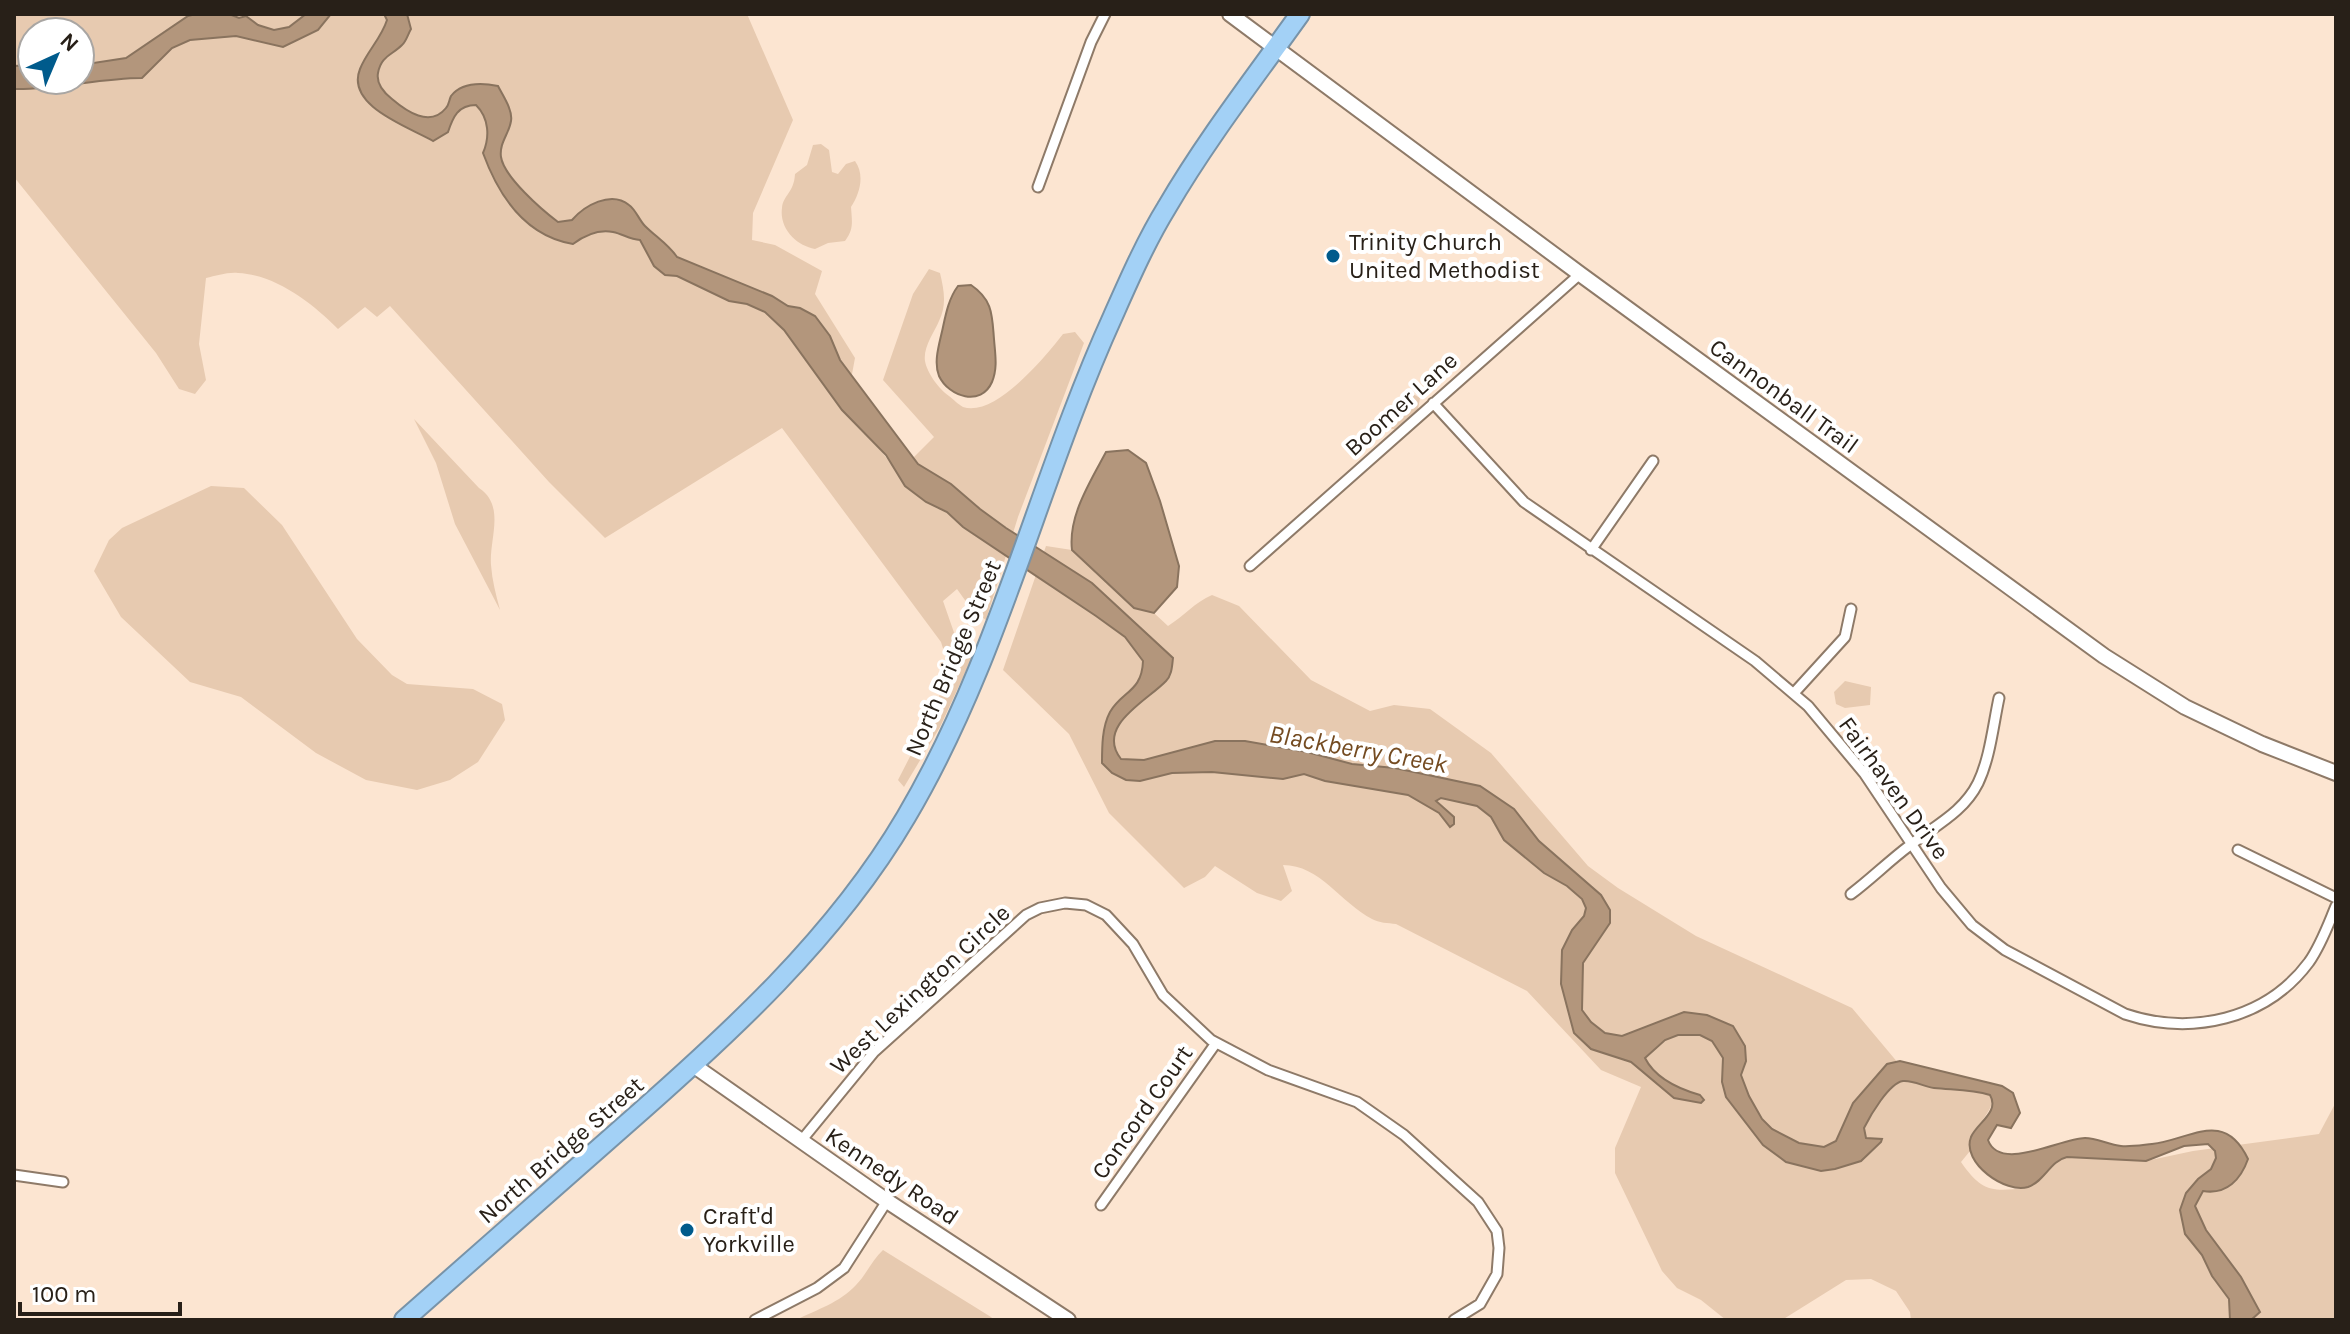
<svg xmlns="http://www.w3.org/2000/svg" width="2350" height="1334" font-family="Karla,sans-serif">
  <rect width="100%" height="100%" fill="#fce5d1"/>
  <!-- green -->
  <path fill="#e7cab0" fill-rule="evenodd" d="M 14,14 L 747,14 L 793,120 L 753,213 L 752,240 L 775,245 L 822,271 L 815,294 L 855,358 L 846,406 L 898,473 L 934,437 L 883,380 L 913,294 L 929,269 L 940,273 C 944,290 947,305 939,321 C 934,333 923,347 925,361 C 927,373 939,389 949,396 C 953,399 959,405 963,407 C 995,418 1046,356 1063,334 L 1075,332 L 1084,343 L 1018,517 L 986,620 L 972,610 L 957,589 L 943,601 L 958,644 L 976,649 L 940,727 L 904,787 L 898,780 L 938,702 L 947,661 L 941,642 L 782,428 L 605,538 L 549,482 L 390,306 L 377,317 L 365,307 L 338,329 C 312,303 276,275 238,273 C 227,272 216,276 206,278 L 199,344 L 206,380 L 195,394 L 179,389 L 156,353 L 14,177 ZM 32,32 L 80,32 L 80,80 L 32,80 Z
    M 821,144 L 829,150 L 832,172 L 838,174 L 846,164 L 855,161 C 865,175 860,193 851,207 C 852,222 854,229 845,241 L 828,243 L 815,249 C 797,246 779,229 782,208 C 783,195 794,193 795,174 L 807,165 L 813,145 Z
    M 1413,394 L 1420,398 L 1418,409 L 1395,429 L 1382,429 L 1382,422 Z
    M 414,419 L 479,488 C 506,506 489,539 491,565 C 492,580 496,595 500,610 L 455,524 L 436,463 Z
    M 211,486 L 244,488 L 282,525 L 357,639 L 392,675 L 407,684 L 473,689 L 502,704 L 505,720 L 478,762 L 450,780 L 417,790 L 366,780 L 316,753 L 241,697 L 190,682 L 121,617 L 94,571 L 109,540 L 122,528 Z
    M 1046,546 L 1072,550 L 1134,608 L 1154,613 L 1168,626 C 1184,616 1195,602 1212,595 L 1239,606 L 1311,680 L 1370,711 L 1394,705 L 1430,709 L 1491,753 L 1588,866 L 1618,888 L 1696,936 L 1852,1008 L 1914,1082 L 1931,1088 L 1965,1090 L 1990,1094 L 1993,1100 C 1988,1120 1968,1130 1970,1151 L 1961,1162 C 1981,1191 1991,1192 2025,1188 L 2058,1159 L 2067,1157 L 2146,1161 L 2193,1151 L 2319,1134 L 2336,1102 L 2336,1320 L 1911,1320 L 1910,1312 L 1896,1291 L 1871,1279 L 1846,1280 L 1782,1320 L 1726,1320 L 1701,1300 L 1677,1288 L 1662,1271 L 1615,1173 L 1615,1148 L 1641,1087 L 1601,1070 L 1527,991 L 1396,924 C 1388,923 1379,923 1372,919 C 1341,903 1320,865 1283,865 L 1292,891 L 1281,901 L 1257,893 L 1215,866 L 1205,877 L 1184,888 L 1109,813 L 1069,734 L 1003,670 Z
    M 1845,681 L 1871,687 L 1870,705 L 1845,708 L 1836,704 L 1834,692 Z
    M 883,1250 L 991,1317 L 994,1320 L 796,1320 C 818,1309 839,1303 856,1285 C 866,1275 872,1260 883,1250 Z"/>
  <!-- water -->
  <path fill="#b3967c" stroke="#89735e" stroke-width="2" d="M 196,14 L 229,14 L 239,18 L 246,16 L 258,25 L 274,30 L 289,27 L 306,14 L 331,14 L 318,30 L 283,47 L 236,36 L 190,40 L 172,48 L 142,78 C 99,78 57,90 14,89 L 14,66 L 32,65 L 32,80 L 80,80 L 80,65 L 126,58 L 188,16 Z
    M 384,14 L 407,14 L 411,29 C 408,34 406,42 402,45 C 392,55 381,56 378,73 C 376,84 383,92 392,99 C 406,111 430,128 446,108 C 449,105 449,100 451,96 C 462,82 483,83 498,86 C 503,96 513,110 511,121 C 509,134 499,143 501,157 C 504,177 542,210 558,222 L 572,220 C 584,206 611,190 629,205 C 636,210 639,220 645,226 C 656,237 668,244 677,257 L 772,296 L 788,306 L 800,308 L 815,316 L 830,336 L 840,360 L 918,464 L 951,484 L 980,509 L 1006,528 L 1092,583 L 1173,658 C 1172,666 1172,675 1166,681 C 1147,701 1095,726 1121,759 L 1144,760 L 1215,741 L 1245,741 L 1307,752 L 1352,764 L 1395,768 L 1480,786 L 1514,809 L 1539,841 L 1601,895 L 1610,910 L 1610,923 L 1583,963 L 1582,1010 L 1591,1022 L 1605,1033 L 1622,1036 L 1684,1012 L 1707,1015 L 1733,1026 L 1745,1046 L 1746,1061 L 1741,1075 L 1749,1096 L 1762,1119 L 1772,1129 L 1799,1143 L 1824,1147 L 1836,1141 L 1853,1103 L 1887,1064 L 1900,1061 L 2002,1086 L 2013,1093 L 2020,1113 L 2011,1128 L 1997,1125 L 1988,1140 C 2000,1173 2061,1138 2085,1138 C 2097,1138 2109,1145 2121,1146 C 2130,1147 2142,1145 2152,1144 C 2190,1140 2224,1108 2248,1159 C 2241,1179 2227,1195 2203,1191 L 2195,1206 L 2206,1230 L 2241,1277 L 2260,1312 L 2251,1320 L 2230,1320 L 2229,1299 L 2212,1276 L 2202,1255 L 2185,1234 L 2180,1210 L 2186,1193 L 2198,1179 L 2211,1169 L 2216,1158 L 2215,1151 L 2208,1144 L 2184,1146 L 2146,1161 L 2067,1157 C 2050,1161 2045,1181 2028,1187 C 2006,1194 1961,1163 1971,1137 C 1977,1123 2000,1112 1990,1095 C 1971,1089 1953,1090 1934,1088 C 1924,1087 1914,1080 1903,1081 C 1889,1083 1870,1116 1864,1128 L 1866,1138 L 1882,1139 L 1881,1142 L 1861,1161 L 1835,1169 L 1821,1171 L 1786,1162 L 1763,1145 L 1726,1097 L 1722,1082 L 1723,1058 L 1712,1041 L 1700,1035 L 1678,1035 L 1665,1040 L 1645,1058 C 1655,1078 1679,1089 1700,1095 L 1704,1100 L 1701,1103 L 1674,1098 L 1631,1062 L 1591,1049 L 1574,1033 L 1561,984 L 1562,950 L 1572,930 L 1584,916 L 1586,908 L 1582,899 L 1567,886 L 1544,873 L 1504,840 L 1491,817 L 1477,806 L 1441,798 L 1436,801 L 1454,817 L 1454,824 L 1450,827 L 1439,813 L 1408,795 L 1325,781 L 1304,774 L 1283,779 L 1212,772 L 1172,773 L 1140,781 L 1126,780 L 1112,773 L 1102,763 C 1102,747 1102,727 1110,712 C 1122,691 1142,692 1143,661 L 1125,637 L 1096,616 L 963,527 L 947,512 L 926,502 L 905,486 L 886,455 L 842,410 L 784,330 L 765,312 L 747,304 L 729,301 L 677,276 L 665,275 L 654,266 L 640,240 C 629,239 623,234 613,232 C 598,229 585,235 573,244 C 525,236 499,197 483,153 C 490,137 489,118 476,105 C 458,105 453,117 448,132 L 433,141 C 409,127 345,106 360,69 C 367,51 381,39 387,20 Z
    M 971,285 C 993,300 992,315 994,339 C 995,353 998,368 992,382 C 981,407 949,397 939,376 C 933,361 940,342 943,327 C 946,313 949,298 958,286 Z
    M 1128,450 L 1146,463 L 1160,501 L 1179,566 L 1177,587 L 1154,613 L 1134,608 L 1072,550 C 1068,516 1090,482 1106,452 Z"/>
  <g fill="none" stroke-linecap="round" stroke-linejoin="round">
    <!-- street casing -->
    <g stroke="#8e7a68" stroke-width="13">
      <path id="street" d="M 1038,187 L 1091,42 L 1105,14
        M 1433,403 L 1524,502 L 1755,661 L 1808,706 L 1864,773 L 1941,888 L 1972,925 L 2005,950 L 2125,1014 C 2191,1036 2266,1020 2309,962 C 2321,945 2328,925 2336,906
        M 1591,550 L 1653,461
        M 1250,566 L 1580,274
        M 1794,693 L 1845,637 L 1851,609
        M 2238,850 L 2336,898
        M 1851,894 C 1871,879 1889,861 1909,846 C 1934,826 1963,813 1978,783 C 1990,758 1993,726 1999,698
        M 801,1141 L 874,1052 L 1026,915 L 1040,908 L 1065,903 L 1086,905 L 1106,915 L 1133,944 L 1163,995 L 1211,1040 L 1268,1070 L 1357,1102 L 1404,1135 L 1478,1202 L 1497,1231 L 1499,1248 L 1497,1274 L 1480,1304 L 1454,1320
        M 14,1175 L 63,1182
        M 1101,1205 L 1216,1043
        M 755,1320 L 817,1288 L 844,1268 L 887,1201"/>
    </g>
    <!-- secondary casing -->
    <g stroke="#8e7a68" stroke-width="18">
      <path id="secondary" d="M 1230,14 L 1580,274 L 2104,656 L 2185,707 L 2262,744 L 2336,773
        M 693,1065 L 887,1201 L 1068,1320"/>
    </g>
    <!-- highway casing -->
    <g stroke="#7893a8" stroke-width="22">
      <path id="highway" d="M 404,1320 C 477,1256 550,1192 623,1127 C 727,1036 835,938 906,817 C 999,660 1038,481 1113,316 C 1129,280 1146,241 1167,207 C 1206,140 1255,77 1300,14"/>
    </g>
    <!-- street -->
    <use href="#street" stroke="#fff" stroke-width="9"/>
    <!-- secondary -->
    <use href="#secondary" stroke="#fff" stroke-width="14"/>
    <!-- highway -->
    <use href="#highway" stroke="#a3d1f6" stroke-width="18"/>
  </g>
  <!-- markers -->
  <g fill="#005b8c" stroke="#fff" stroke-width="3">
    <circle cx="1333" cy="256" r="8"/>
    <circle cx="687" cy="1230" r="8"/>
  </g>
  <g text-anchor="middle" dominant-baseline="central" stroke-width="8" stroke-linejoin="round" paint-order="stroke">
    <!-- poi labels -->
    <g font-size="24" fill="#282018" stroke="#fff" text-anchor="start">
      <text x="1349" y="242">Trinity Church<tspan x="1349" dy="28">United Methodist</tspan></text>
      <text x="703" y="1216">Craft'd<tspan x="703" dy="28">Yorkville</tspan></text>
    </g>
    <!-- street labels -->
    <g font-size="24" fill="#282018" stroke="#fff">
      <text transform="translate(1784 396) rotate(36)">Cannonball Trail</text>
      <text transform="translate(1401 404) rotate(-42)">Boomer Lane</text>
      <text transform="translate(953 658) rotate(-67)">North Bridge Street</text>
      <text transform="translate(1894 788) rotate(54)">Fairhaven Drive</text>
      <text transform="translate(920 989) rotate(-43)">West Lexington Circle</text>
      <text transform="translate(1142 1112) rotate(-55)">Concord Court</text>
      <text transform="translate(561 1150) rotate(-41)">North Bridge Street</text>
      <text transform="translate(892 1176) rotate(34)">Kennedy Road</text>
    </g>
    <!-- water labels -->
    <g font-size="26" font-style="italic" fill="#744b21" stroke="#fff">
      <text transform="translate(1358 749) rotate(10)">Blackberry Creek</text>
    </g>
  </g>
  <!-- border -->
  <rect width="2350" height="1334" fill="none" stroke="#282018" stroke-width="32"/>
  <!-- north arrow -->
  <g transform="translate(56 56) rotate(44)"><circle r="38" fill="#ffffff" stroke="#a9a6a3" stroke-width="2"/>
  <path d="M0-6L14 30L0 20L-14 30Z" fill="#005b8c"/>
  <text y="-12" font-size="22" font-weight="bold" text-anchor="middle" fill="#282018">N</text>
  </g>
  <!-- scale -->
  <path d="M20 1302v12h160v-12" fill="none" stroke="#282018" stroke-width="4"/>
  <text x="32" y="1302" font-size="24" fill="#282018" stroke="#ffffff" stroke-width="6" paint-order="stroke">100 m</text>
</svg>
